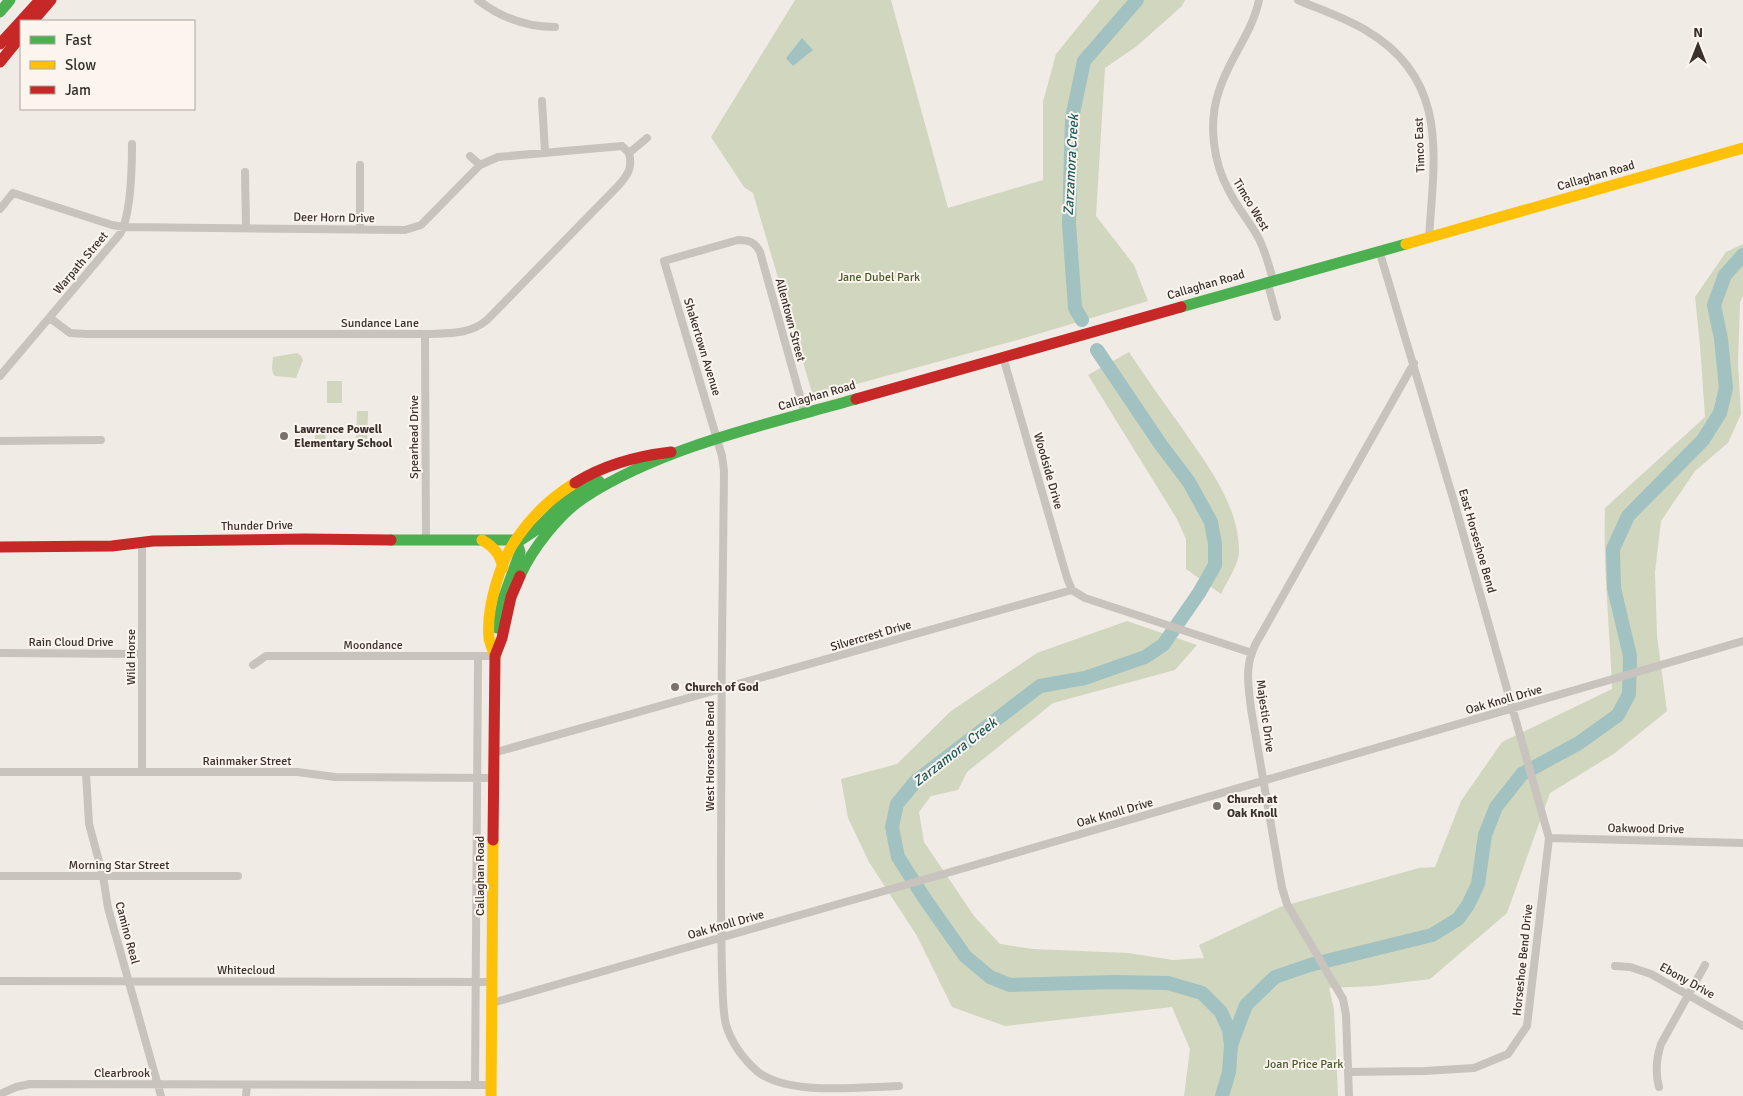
<svg xmlns="http://www.w3.org/2000/svg" width="1743" height="1096" font-family="Signika,sans-serif">
  <rect width="100%" height="100%" fill="#f0ebe5"/>
  <!-- green -->
  <path fill="#d1d6bf" d="M 795,0 L 891,0 L 948,208 L 1043,180 L 1043,102 L 1056,54 L 1100,0 L 1185,0 L 1182,6 L 1137,46 L 1105,68 L 1096,216 L 1134,265 L 1148,301 L 1021,339 L 813,396 L 753,193 L 744,187 L 711,137 Z
    M 1743,244 L 1743,296 L 1740,302 L 1738,363 L 1741,414 L 1728,443 L 1695,471 L 1661,521 L 1655,572 L 1657,636 L 1667,711 L 1615,753 L 1550,793 L 1507,913 L 1430,979 L 1373,986 L 1329,988 L 1334,1009 L 1338,1096 L 1184,1096 L 1190,1049 L 1172,1007 L 1005,1026 L 952,1007 L 917,936 L 869,862 L 848,818 L 841,779 L 897,764 L 951,711 L 1037,653 L 1127,621 L 1197,645 L 1175,670 L 1053,703 L 967,772 L 958,790 L 931,796 L 919,812 L 924,842 L 974,916 L 1000,944 L 1033,949 L 1128,953 L 1173,960 L 1204,958 L 1199,945 L 1280,907 L 1419,868 L 1435,867 L 1461,801 L 1502,742 L 1612,689 C 1610,629 1603,569 1605,508 L 1705,417 L 1700,345 L 1695,297 L 1726,252 Z
    M 1129,352 C 1146,378 1164,403 1182,428 C 1207,465 1239,504 1239,552 C 1239,564 1226,583 1221,594 L 1186,569 L 1186,539 L 1177,519 L 1088,375 Z
    M 297,353 L 301,356 L 303,360 L 296,378 L 275,376 C 270,371 273,363 273,357 Z
    M 327,381 L 342,381 L 342,403 L 327,403 Z
    M 357,411 L 368,411 L 367,445 L 356,445 Z
    M 315,428 L 326,429 L 325,446 L 315,446 Z"/>
  <!-- water -->
  <path fill="#a1c2c1" d="M 802,38 L 813,50 L 793,66 L 786,58 Z"/>
  <g fill="none" stroke-linecap="round" stroke-linejoin="round">
    <!-- river -->
    <path stroke="#a1c2c1" stroke-width="14" d="M 1082,320 L 1075,308 L 1069,224 L 1072,118 L 1084,61 L 1137,0
      M 1097,350 L 1161,445 L 1189,482 L 1211,522 L 1215,544 L 1215,565 L 1199,593 L 1163,645 L 1145,657 L 1085,678 L 1040,686 L 916,781 L 897,804 L 892,827 L 898,857 L 925,899 L 965,956 L 990,977 L 1010,985 L 1115,982 L 1168,983 L 1202,993 L 1221,1012 L 1229,1030 L 1231,1045 L 1229,1072 L 1222,1096
      M 1231,1045 L 1246,1005 L 1275,977 L 1310,965 L 1432,935 L 1458,919 L 1468,905 L 1478,884 L 1485,835 L 1496,807 L 1522,774 L 1579,743 L 1618,715 L 1629,694 L 1630,656 L 1614,588 L 1613,549 L 1628,516 L 1703,440 L 1720,413 L 1726,388 L 1721,339 L 1714,305 L 1725,275 L 1743,255"/>
    <!-- street -->
    <path stroke="#c9c3be" stroke-width="8" d="M 478,0 C 500,17 527,27 555,27
      M 1259,0 C 1252,34 1229,58 1219,91 C 1208,123 1213,162 1229,191 C 1237,207 1249,221 1258,237 C 1265,250 1269,265 1273,280
      M 1298,0 C 1321,10 1346,18 1367,31 C 1450,80 1434,158 1429,238
      M 542,101 L 545,152
      M 629,153 L 647,138
      M 470,156 L 480,165
      M 245,172 L 246,228
      M 13,193 L 112,225 L 124,227 L 405,230 L 421,225 L 480,165 L 498,157 L 622,146 L 629,153 C 633,167 628,175 618,186 L 487,320 C 469,335 448,333 425,334 L 86,334 L 70,333 L 50,318
      M 0,209 L 13,193
      M 360,230 L 360,165
      M 1267,281 L 1277,317
      M 425,334 L 426,540
      M 1003,357 L 1067,578 L 1072,590
      M 0,376 L 120,234 C 131,215 132,167 132,144
      M 805,414 L 760,252 C 755,242 749,240 738,240 L 664,261 L 722,456 L 724,471 C 722,601 721,732 721,862 C 721,899 721,936 722,972 C 723,990 722,1008 726,1025 C 732,1044 743,1059 758,1072 C 790,1096 859,1087 899,1086
      M 0,441 L 101,440
      M 142,542 L 142,772
      M 0,653 L 142,654
      M 253,665 L 266,656 L 495,656
      M 493,753 L 1072,590 L 1085,598 L 1252,653
      M 0,772 L 297,772 L 335,777 L 494,778
      M 86,773 L 89,824 L 103,876 L 108,908 L 161,1096
      M 1549,838 L 1743,843
      M 0,876 L 238,876
      M 1615,966 L 1630,967 L 1651,974 L 1743,1026
      M 0,981 L 492,982
      M 492,1003 L 947,873 L 1743,641
      M 1348,1072 L 1425,1071 L 1474,1068 L 1508,1054 L 1527,1026 L 1549,838 L 1455,505 L 1379,250
      M 475,1085 L 478,656
      M 1659,1087 C 1655,1072 1656,1059 1661,1044 L 1705,965
      M 0,1094 L 16,1087 L 30,1084 L 491,1085
      M 246,1096 L 247,1085
      M 1349,1096 L 1346,1015 L 1343,999 L 1287,904 L 1282,888 L 1251,709 C 1249,691 1245,670 1252,653 C 1254,645 1259,638 1263,631 L 1414,363"/>
    <!-- fast -->
    <path stroke="#4caf50" stroke-width="11" d="M 0,12 L 10,0
      M 1181,307 L 1406,244
      M 391,540 L 521,540 L 536,530 L 564,502 L 599,481
      M 520,576 C 532,549 560,513 585,497 C 662,447 768,424 856,399
      M 497,628 L 503,599 L 520,552 L 516,540"/>
    <!-- slow -->
    <path stroke="#ffc107" stroke-width="11" d="M 1406,244 L 1743,148
      M 482,540 C 494,547 500,554 503,568
      M 495,656 C 493,650 490,644 489,638 C 486,609 500,561 517,538 C 532,516 552,497 575,483
      M 491,1096 L 493,840"/>
    <!-- jam -->
    <path stroke="#c62828" stroke-width="11" d="M 21,21 L 40,0
      M 33,21 L 51,0
      M 0,44 L 21,21
      M 0,62 L 21,36
      M 856,399 L 1181,307
      M 575,483 C 605,464 637,456 671,452
      M 0,547 L 112,546 L 153,541 L 305,539 L 391,540
      M 493,840 L 495,656 L 502,638 L 511,597 L 520,576"/>
  </g>
  <!-- markers -->
  <g fill="#7a716c" stroke="#fbf5ee" stroke-width="2">
    <circle cx="284" cy="436" r="5"/>
    <circle cx="675" cy="687" r="5"/>
    <circle cx="1217" cy="806" r="5"/>
  </g>
  <g text-anchor="middle" dominant-baseline="central" stroke-width="4" stroke-linejoin="round" paint-order="stroke">
    <!-- street labels -->
    <g font-size="12" fill="#3b302b" stroke="#fbf5ee">
      <text transform="translate(1420 145) rotate(-92)">Timco East</text>
      <text transform="translate(1596 176) rotate(-16)">Callaghan Road</text>
      <text transform="translate(1251 205) rotate(59)">Timco West</text>
      <text transform="translate(334 218) rotate(1)">Deer Horn Drive</text>
      <text transform="translate(81 263) rotate(-50)">Warpath Street</text>
      <text transform="translate(1206 285) rotate(-16)">Callaghan Road</text>
      <text transform="translate(790 320) rotate(75)">Allentown Street</text>
      <text x="380" y="323">Sundance Lane</text>
      <text transform="translate(702 347) rotate(73)">Shakertown Avenue</text>
      <text transform="translate(817 396) rotate(-16)">Callaghan Road</text>
      <text transform="translate(414 437) rotate(-90)">Spearhead Drive</text>
      <text transform="translate(1048 471) rotate(74)">Woodside Drive</text>
      <text transform="translate(257 526) rotate(-1)">Thunder Drive</text>
      <text transform="translate(1477 541) rotate(74)">East Horseshoe Bend</text>
      <text transform="translate(871 636) rotate(-16)">Silvercrest Drive</text>
      <text x="71" y="642">Rain Cloud Drive</text>
      <text x="373" y="645">Moondance</text>
      <text transform="translate(131 657) rotate(-90)">Wild Horse</text>
      <text transform="translate(1504 700) rotate(-16)">Oak Knoll Drive</text>
      <text transform="translate(1265 716) rotate(82)">Majestic Drive</text>
      <text transform="translate(710 756) rotate(-90)">West Horseshoe Bend</text>
      <text x="247" y="761">Rainmaker Street</text>
      <text transform="translate(1115 813) rotate(-16)">Oak Knoll Drive</text>
      <text transform="translate(1646 829) rotate(1)">Oakwood Drive</text>
      <text x="119" y="865">Morning Star Street</text>
      <text transform="translate(480 876) rotate(-90)">Callaghan Road</text>
      <text transform="translate(726 925) rotate(-16)">Oak Knoll Drive</text>
      <text transform="translate(127 933) rotate(75)">Camino Real</text>
      <text transform="translate(1523 960) rotate(-84)">Horseshoe Bend Drive</text>
      <text x="246" y="970">Whitecloud</text>
      <text transform="translate(1687 981) rotate(29)">Ebony Drive</text>
      <text x="122" y="1073">Clearbrook</text>
    </g>
    <!-- park labels -->
    <g font-size="12" fill="#4a5a2e" stroke="#fbf5ee">
      <text x="879" y="277">Jane Dubel Park</text>
      <text x="1304" y="1064">Joan Price Park</text>
    </g>
    <!-- poi labels -->
    <g font-size="12" font-weight="bold" fill="#3b302b" stroke="#fbf5ee" text-anchor="start">
      <text x="294" y="429">Lawrence Powell<tspan x="294" dy="14">Elementary School</tspan></text>
      <text x="685" y="687">Church of God</text>
      <text x="1227" y="799">Church at<tspan x="1227" dy="14">Oak Knoll</tspan></text>
    </g>
    <!-- water labels -->
    <g font-size="14" font-style="italic" fill="#1f5a5e" stroke="#fbf5ee">
      <text transform="translate(1071 165) rotate(-87)">Zarzamora Creek</text>
      <text transform="translate(955 752) rotate(-38)">Zarzamora Creek</text>
    </g>
  </g>
  <!-- legend -->
  <rect x="20" y="20" width="175" height="90" fill="#fbf5ee" stroke="#aea6a0"/>
  <rect x="30" y="36" width="25" height="8" fill="#4caf50" stroke="#aea6a0"/>
  <text x="65" y="45" font-size="15" fill="#3b302b">Fast</text>
  <rect x="30" y="61" width="25" height="8" fill="#ffc107" stroke="#aea6a0"/>
  <text x="65" y="70" font-size="15" fill="#3b302b">Slow</text>
  <rect x="30" y="86" width="25" height="8" fill="#c62828" stroke="#aea6a0"/>
  <text x="65" y="95" font-size="15" fill="#3b302b">Jam</text>
  <!-- north arrow -->
  <g transform="translate(1698 45)" stroke="#fbf5ee" stroke-width="4" paint-order="stroke">
  <path d="M0-4L9 19L0 12L-9 19Z" fill="#3b302b"/>
  <text y="-8" font-size="14" font-weight="bold" text-anchor="middle" fill="#3b302b">N</text>
  </g>
</svg>
